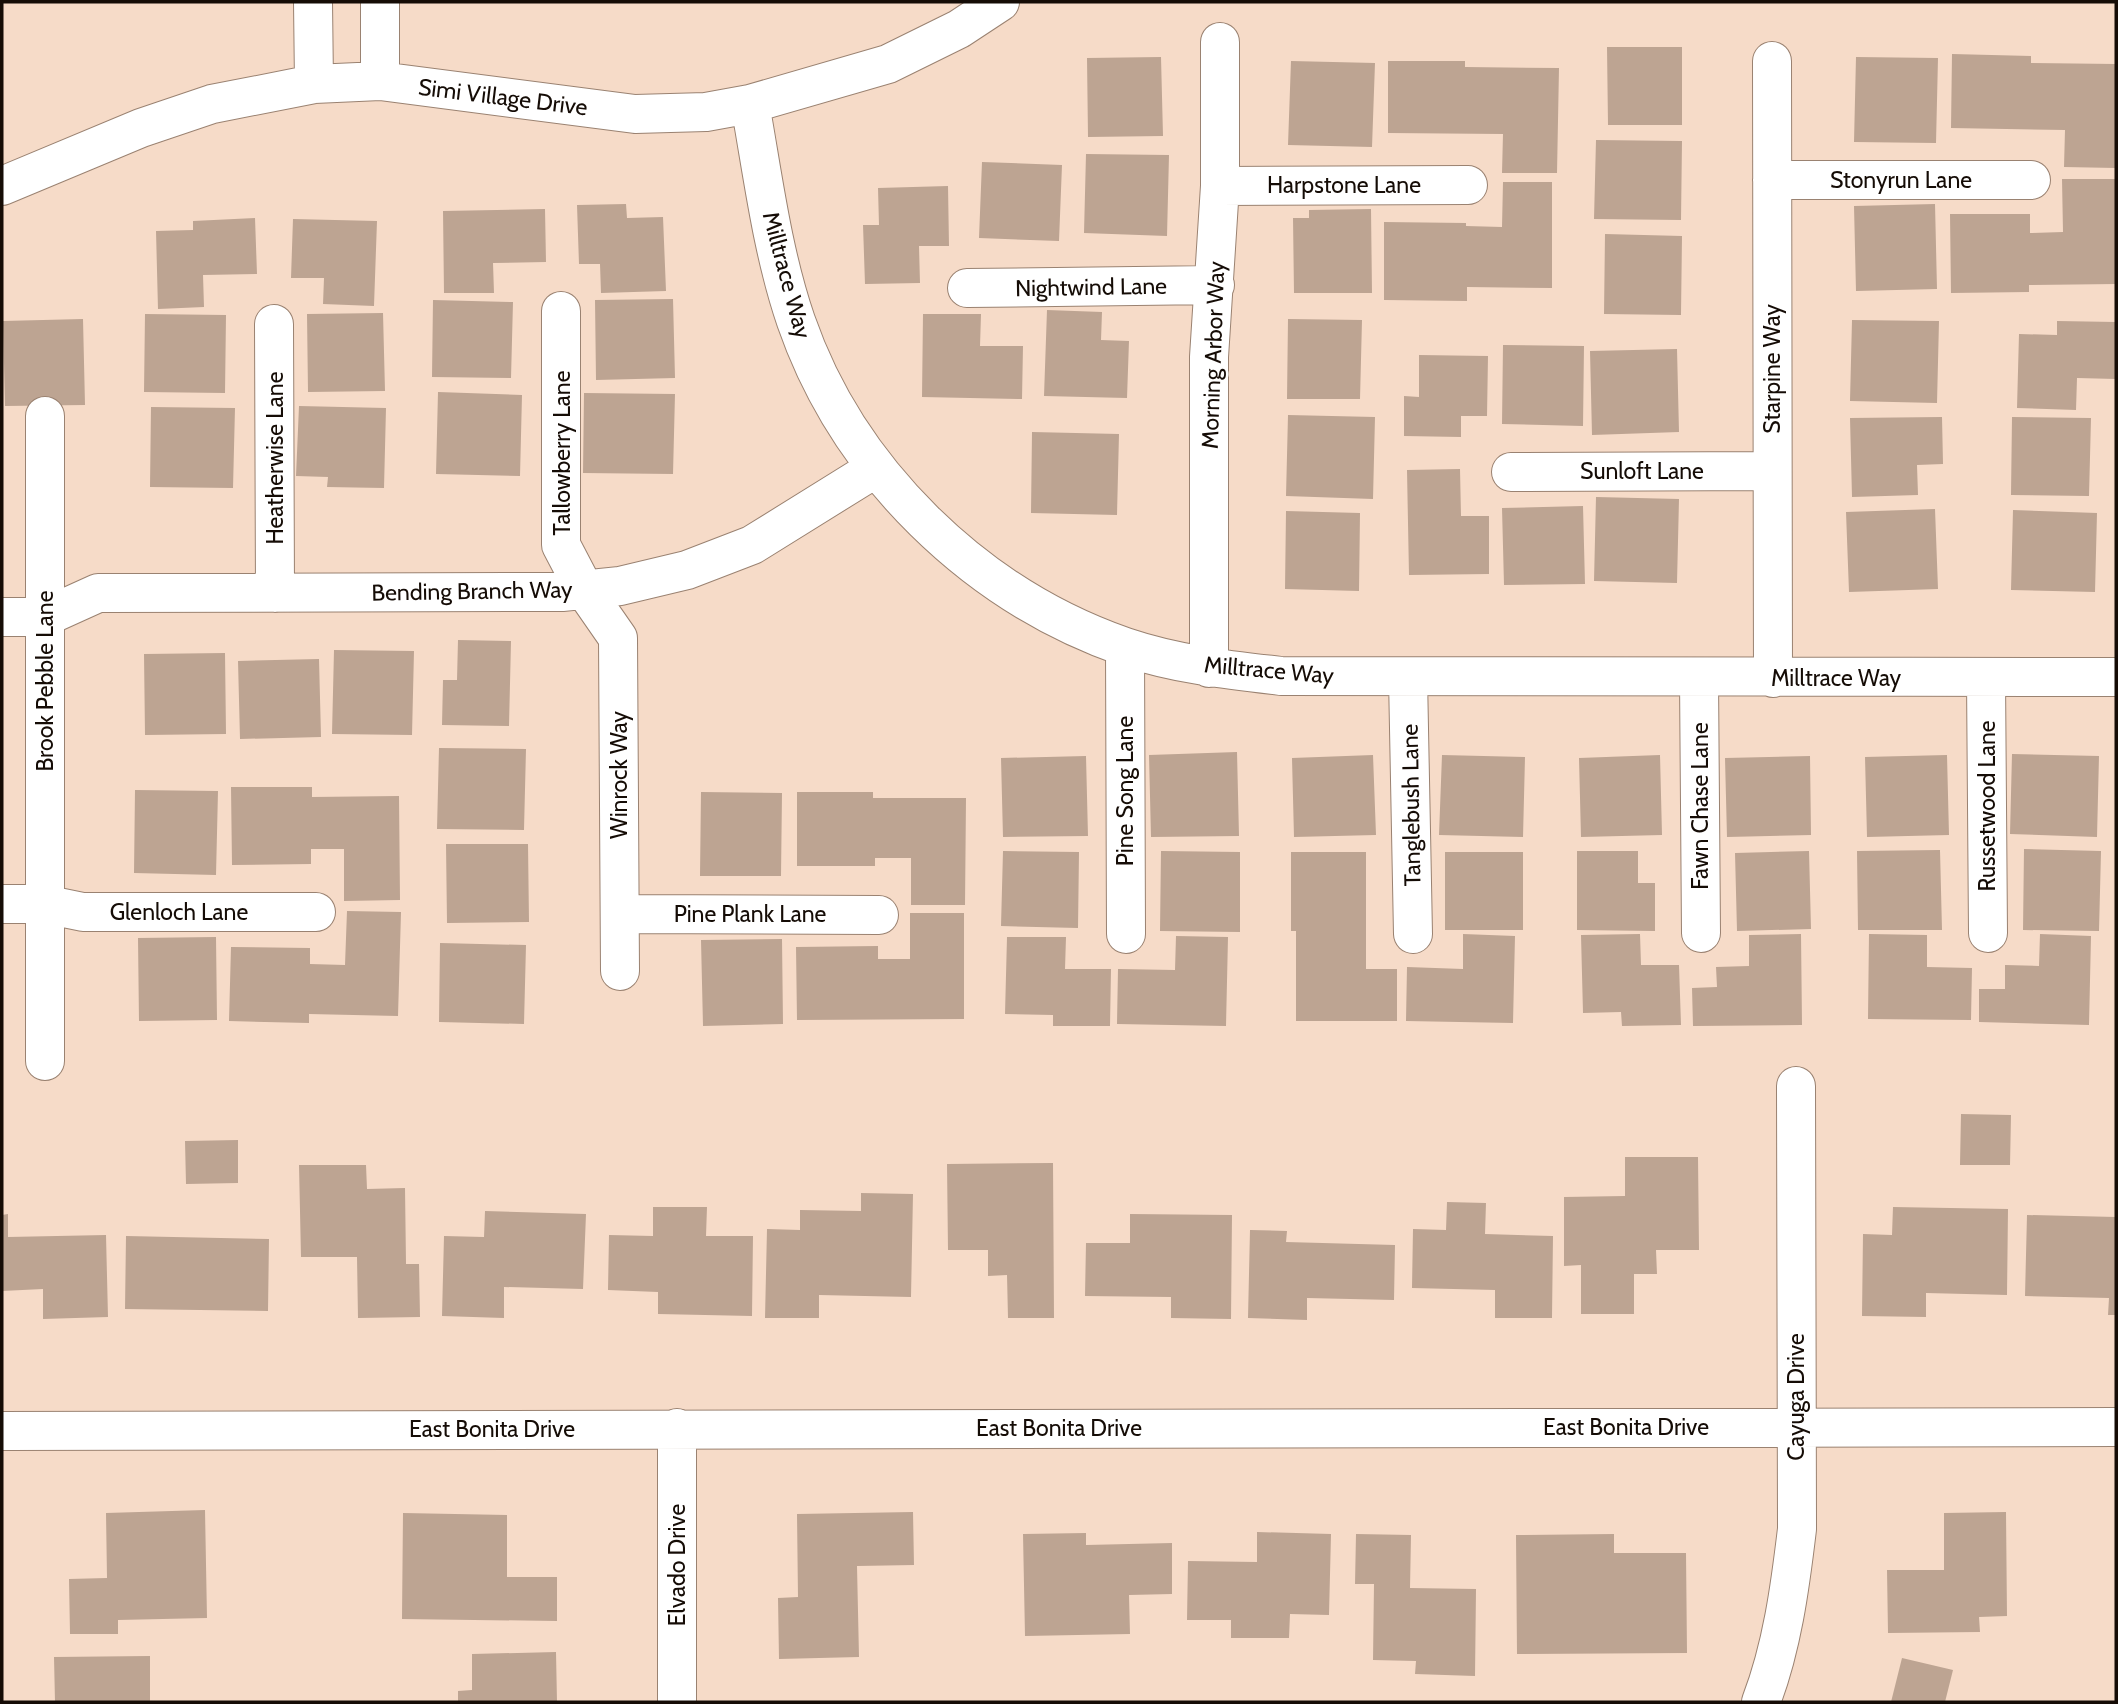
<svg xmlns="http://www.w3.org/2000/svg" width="2118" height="1704" font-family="Cabin,sans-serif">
  <rect width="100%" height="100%" fill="#f6dbc8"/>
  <!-- building -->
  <path fill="#bda492" d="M 1607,47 L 1682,47 L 1682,125 L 1608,125 Z
    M 1952,54 L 2031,56 L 2031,63 L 2116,64 L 2116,168 L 2064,167 L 2065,130 L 1951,128 Z
    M 1161,57 L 1163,136 L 1088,137 L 1087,58 Z
    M 1856,57 L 1938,58 L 1936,143 L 1854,142 Z
    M 1291,61 L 1375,63 L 1372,147 L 1288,145 Z
    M 1388,61 L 1465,61 L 1465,67 L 1559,68 L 1557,173 L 1502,173 L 1503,134 L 1388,133 Z
    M 1596,140 L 1682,141 L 1681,220 L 1594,219 Z
    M 1086,154 L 1169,155 L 1167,236 L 1084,233 Z
    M 982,162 L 1062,165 L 1059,241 L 979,238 Z
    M 2062,179 L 2116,179 L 2116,284 L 2029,285 L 2029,292 L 1951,293 L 1950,214 L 2030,214 L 2030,233 L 2063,232 Z
    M 1503,182 L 1552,182 L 1552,288 L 1467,287 L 1467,301 L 1384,300 L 1384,222 L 1466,223 L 1466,226 L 1502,227 Z
    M 948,186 L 949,246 L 919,246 L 920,283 L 865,284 L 863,225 L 879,225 L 878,188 Z
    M 626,204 L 627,218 L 663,217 L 666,291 L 601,293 L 600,264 L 579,264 L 577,205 Z
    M 1935,204 L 1937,289 L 1856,291 L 1854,206 Z
    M 545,209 L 546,262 L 493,263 L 494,293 L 444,293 L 443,211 Z
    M 1371,209 L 1372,293 L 1294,293 L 1293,218 L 1309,218 L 1309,210 Z
    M 255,218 L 257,274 L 203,275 L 204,307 L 158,309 L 156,231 L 193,230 L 193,221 Z
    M 293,219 L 377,221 L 374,306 L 323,304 L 324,278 L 291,278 Z
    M 1605,234 L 1682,236 L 1681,315 L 1604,314 Z
    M 673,299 L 675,378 L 596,380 L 595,300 Z
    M 433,300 L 513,302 L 511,378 L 432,377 Z
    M 1047,310 L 1102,312 L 1101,340 L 1129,341 L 1127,398 L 1044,396 Z
    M 383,313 L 385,391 L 308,392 L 307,314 Z
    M 145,314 L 226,315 L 225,393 L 144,392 Z
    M 923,314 L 981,314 L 980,346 L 1023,346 L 1022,399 L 922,397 Z
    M 83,319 L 85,405 L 5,406 L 3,321 Z
    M 1288,319 L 1362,320 L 1360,399 L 1287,399 Z
    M 1852,320 L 1939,321 L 1937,403 L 1850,401 Z
    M 2057,321 L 2116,322 L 2116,379 L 2077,378 L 2076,410 L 2017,408 L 2019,334 L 2057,335 Z
    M 1503,345 L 1584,346 L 1583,426 L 1502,424 Z
    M 1677,349 L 1679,432 L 1592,435 L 1590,351 Z
    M 1419,355 L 1488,356 L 1487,416 L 1461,416 L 1461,437 L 1404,436 L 1404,396 L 1419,397 Z
    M 438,392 L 522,395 L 520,476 L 436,474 Z
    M 584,393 L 675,394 L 673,474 L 583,473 Z
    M 299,406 L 386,408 L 384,488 L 327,487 L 328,477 L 296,476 Z
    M 151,407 L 235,408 L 233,488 L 150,487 Z
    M 1288,415 L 1375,417 L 1373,499 L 1286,496 Z
    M 1942,417 L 1943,464 L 1917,465 L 1918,495 L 1852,497 L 1850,418 Z
    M 2012,417 L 2091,418 L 2089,496 L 2011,495 Z
    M 1032,432 L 1119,434 L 1117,515 L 1031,513 Z
    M 1460,469 L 1461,516 L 1489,516 L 1489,574 L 1409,575 L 1407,470 Z
    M 1596,497 L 1679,499 L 1677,583 L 1594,581 Z
    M 1583,506 L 1585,584 L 1504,585 L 1502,508 Z
    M 1935,509 L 1938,589 L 1849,592 L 1846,512 Z
    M 2013,510 L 2097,513 L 2095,592 L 2011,590 Z
    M 1286,511 L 1360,513 L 1359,591 L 1285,589 Z
    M 458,640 L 511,641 L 509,726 L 442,725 L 443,680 L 457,680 Z
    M 334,650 L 414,651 L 412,735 L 332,734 Z
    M 225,653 L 226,734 L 145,735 L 144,654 Z
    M 319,659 L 321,737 L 240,739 L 238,661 Z
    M 439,748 L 526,749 L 524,830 L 437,829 Z
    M 1237,752 L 1239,836 L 1151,837 L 1149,755 Z
    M 2012,754 L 2099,756 L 2097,837 L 2010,834 Z
    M 1373,755 L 1376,835 L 1294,837 L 1292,758 Z
    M 1442,755 L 1525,757 L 1523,837 L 1439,835 Z
    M 1660,755 L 1662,835 L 1581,837 L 1579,758 Z
    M 1947,755 L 1949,835 L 1867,837 L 1865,757 Z
    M 1086,756 L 1088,836 L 1003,837 L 1001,758 Z
    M 1810,756 L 1811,835 L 1727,837 L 1725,758 Z
    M 231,787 L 312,787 L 312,797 L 399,796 L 400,900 L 344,901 L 344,849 L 311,849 L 311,864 L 232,865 Z
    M 135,790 L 218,791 L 216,875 L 134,873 Z
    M 701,792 L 782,793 L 781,876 L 700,876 Z
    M 797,792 L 873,792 L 873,798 L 966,798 L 965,905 L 911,905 L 911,858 L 875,858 L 875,866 L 797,866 Z
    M 446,844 L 528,844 L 529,922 L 447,923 Z
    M 2024,849 L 2101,851 L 2099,931 L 2023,930 Z
    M 1940,850 L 1942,930 L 1858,930 L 1857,851 Z
    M 1003,851 L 1079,852 L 1078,928 L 1001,926 Z
    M 1161,851 L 1240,852 L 1240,932 L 1160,931 Z
    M 1577,851 L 1638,851 L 1638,883 L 1655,883 L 1655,931 L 1577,930 Z
    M 1809,851 L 1811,929 L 1737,931 L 1735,853 Z
    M 1291,852 L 1366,852 L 1366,969 L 1397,969 L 1397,1021 L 1296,1021 L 1296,931 L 1291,931 Z
    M 1445,852 L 1523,852 L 1523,930 L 1445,930 Z
    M 347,911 L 401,912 L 398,1016 L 309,1014 L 309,1023 L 229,1021 L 231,947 L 310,948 L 310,964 L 345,965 Z
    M 910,913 L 964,913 L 964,1019 L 797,1020 L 796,947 L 878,946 L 878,959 L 910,959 Z
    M 1463,934 L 1515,936 L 1513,1023 L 1406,1021 L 1407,967 L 1463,969 Z
    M 1640,934 L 1641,965 L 1679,965 L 1681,1025 L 1622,1026 L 1621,1012 L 1583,1013 L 1581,935 Z
    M 1801,934 L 1802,1025 L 1693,1026 L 1692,988 L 1717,987 L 1716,967 L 1749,966 L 1749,935 Z
    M 1869,934 L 1927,935 L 1927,967 L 1972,968 L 1971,1020 L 1868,1019 Z
    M 2040,934 L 2091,936 L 2089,1025 L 1979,1022 L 1979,989 L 2005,989 L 2005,965 L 2039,966 Z
    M 1176,936 L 1228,937 L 1226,1026 L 1117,1024 L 1118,969 L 1175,970 Z
    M 216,937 L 217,1020 L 139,1021 L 138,938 Z
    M 1007,937 L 1066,937 L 1065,969 L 1111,969 L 1110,1026 L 1053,1026 L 1053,1015 L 1005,1014 Z
    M 782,939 L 783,1024 L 703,1026 L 701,940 Z
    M 440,943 L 526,945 L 524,1024 L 439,1022 Z
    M 1961,1114 L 2011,1115 L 2010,1165 L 1960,1165 Z
    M 238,1140 L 238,1183 L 186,1184 L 185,1141 Z
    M 1625,1157 L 1698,1157 L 1699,1250 L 1656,1250 L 1657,1274 L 1634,1274 L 1634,1314 L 1581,1314 L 1581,1265 L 1564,1266 L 1564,1197 L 1625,1196 Z
    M 1053,1163 L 1054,1318 L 1008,1318 L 1007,1275 L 988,1276 L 988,1250 L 948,1250 L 947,1164 Z
    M 299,1165 L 366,1165 L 367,1189 L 405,1188 L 406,1264 L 419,1264 L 420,1317 L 358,1318 L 357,1257 L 301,1257 Z
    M 861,1193 L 913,1194 L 911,1297 L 819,1295 L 819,1318 L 765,1318 L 767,1229 L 800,1230 L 800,1210 L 861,1211 Z
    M 1447,1202 L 1486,1203 L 1485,1234 L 1553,1236 L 1552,1318 L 1495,1318 L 1495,1290 L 1412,1288 L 1413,1229 L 1446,1230 Z
    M 653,1207 L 707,1207 L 706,1236 L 753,1236 L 752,1316 L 658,1314 L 658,1292 L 608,1290 L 609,1235 L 653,1236 Z
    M 1893,1207 L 2008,1209 L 2007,1295 L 1926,1293 L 1926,1317 L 1862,1316 L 1863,1234 L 1892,1235 Z
    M 485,1211 L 586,1214 L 583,1289 L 504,1287 L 504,1318 L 442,1316 L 444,1236 L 484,1237 Z
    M 8,1214 L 8,1237 L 106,1235 L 108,1317 L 43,1319 L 43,1289 L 2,1291 L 2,1215 Z
    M 1130,1214 L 1232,1215 L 1231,1319 L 1171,1318 L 1171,1297 L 1085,1296 L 1086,1243 L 1130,1243 Z
    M 2027,1215 L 2116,1217 L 2116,1315 L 2108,1315 L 2109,1298 L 2025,1296 Z
    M 1250,1230 L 1287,1231 L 1286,1242 L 1395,1245 L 1394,1300 L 1307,1298 L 1307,1320 L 1248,1318 Z
    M 126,1236 L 269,1239 L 268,1311 L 125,1309 Z
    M 205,1510 L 207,1618 L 118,1620 L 118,1634 L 70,1634 L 69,1579 L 107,1578 L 106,1513 Z
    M 913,1512 L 914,1565 L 857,1566 L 859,1657 L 779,1659 L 778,1598 L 798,1597 L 797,1514 Z
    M 2006,1512 L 2007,1616 L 1979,1617 L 1980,1632 L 1888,1633 L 1887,1570 L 1944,1570 L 1944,1513 Z
    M 403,1513 L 507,1515 L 507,1577 L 557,1577 L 557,1621 L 402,1619 Z
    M 1257,1532 L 1331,1534 L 1329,1615 L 1290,1614 L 1289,1638 L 1231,1638 L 1231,1620 L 1187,1620 L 1188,1561 L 1257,1562 Z
    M 1086,1533 L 1086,1545 L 1172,1543 L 1172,1594 L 1129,1595 L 1130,1634 L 1025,1636 L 1023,1534 Z
    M 1356,1534 L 1411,1535 L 1410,1588 L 1476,1589 L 1475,1676 L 1415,1674 L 1416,1661 L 1373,1660 L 1374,1584 L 1355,1584 Z
    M 1614,1534 L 1614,1553 L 1686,1553 L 1687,1653 L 1517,1654 L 1516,1535 Z
    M 556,1652 L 557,1702 L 458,1702 L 458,1691 L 472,1690 L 472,1654 Z
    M 150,1656 L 150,1702 L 55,1702 L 54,1657 Z
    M 1902,1658 L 1953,1670 L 1945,1702 L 1891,1702 Z"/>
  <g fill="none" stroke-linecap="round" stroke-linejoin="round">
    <!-- minor casing -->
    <g stroke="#9a8271" stroke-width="40">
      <path id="minor" d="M 313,2 L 314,84
        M 380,2 L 380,81
        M 1772,61 L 1773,678
        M 750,104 C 763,176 772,251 796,321 C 848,471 975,595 1125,647 C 1175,664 1228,670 1281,676 L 2116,677
        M 1772,180 L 2031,180
        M 2,186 L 141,128 L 212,104 L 314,84 L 380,81 L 635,114 L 706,112 L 750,104 L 888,64 L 959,29 L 1000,2
        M 1220,186 L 1468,185
        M 967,288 L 1215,285
        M 561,311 L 561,545 L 584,589 L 618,638 L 620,971
        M 274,324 L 275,593
        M 45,416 L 45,1061
        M 1511,472 L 1772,471
        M 2,617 L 45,617 L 98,593 L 562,592 L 620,586 L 687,570 L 752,545 L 876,468
        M 1125,647 L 1126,934
        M 1209,668 L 1209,357 L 1220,186 L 1220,42
        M 1408,677 L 1413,934
        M 1699,678 L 1701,933
        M 1986,678 L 1988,933
        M 2,904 L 44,904 L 83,912 L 316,912
        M 620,914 L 879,915
        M 677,1428 L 677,1702
        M 2,1431 L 2116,1427
        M 1761,1702 C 1782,1647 1790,1588 1797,1529 L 1796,1086"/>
    </g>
    <!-- minor -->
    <use href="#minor" stroke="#fff" stroke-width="38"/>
  </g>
  <g text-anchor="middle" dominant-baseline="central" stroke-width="5" stroke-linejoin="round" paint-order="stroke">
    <!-- street labels -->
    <g font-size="23" fill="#150c06" stroke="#fff">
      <text transform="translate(503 97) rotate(7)">Simi Village Drive</text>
      <text x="1901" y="180">Stonyrun Lane</text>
      <text x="1344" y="185">Harpstone Lane</text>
      <text transform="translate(787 275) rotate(75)">Milltrace Way</text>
      <text transform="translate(1091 287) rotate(-1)">Nightwind Lane</text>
      <text transform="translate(1213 355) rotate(-88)">Morning Arbor Way</text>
      <text transform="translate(1772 369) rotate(-90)">Starpine Way</text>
      <text transform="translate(562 453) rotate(-90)">Tallowberry Lane</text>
      <text transform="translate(275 458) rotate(-90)">Heatherwise Lane</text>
      <text x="1642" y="471">Sunloft Lane</text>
      <text transform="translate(472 591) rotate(-1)">Bending Branch Way</text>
      <text transform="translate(1269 670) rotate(5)">Milltrace Way</text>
      <text x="1836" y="678">Milltrace Way</text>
      <text transform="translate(45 681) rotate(-90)">Brook Pebble Lane</text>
      <text transform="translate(619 775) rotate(-90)">Winrock Way</text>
      <text transform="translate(1125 791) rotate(-90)">Pine Song Lane</text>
      <text transform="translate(1411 805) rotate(-91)">Tanglebush Lane</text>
      <text transform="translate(1700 806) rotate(-90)">Fawn Chase Lane</text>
      <text transform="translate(1987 806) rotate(-90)">Russetwood Lane</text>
      <text x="179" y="912">Glenloch Lane</text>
      <text x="750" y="914">Pine Plank Lane</text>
      <text transform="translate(1796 1397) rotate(-90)">Cayuga Drive</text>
      <text x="1626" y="1427">East Bonita Drive</text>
      <text x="1059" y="1428">East Bonita Drive</text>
      <text x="492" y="1429">East Bonita Drive</text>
      <text transform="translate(677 1565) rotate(-90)">Elvado Drive</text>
    </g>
  </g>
  <!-- border -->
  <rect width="2118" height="1704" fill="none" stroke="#150c06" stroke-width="7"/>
</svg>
